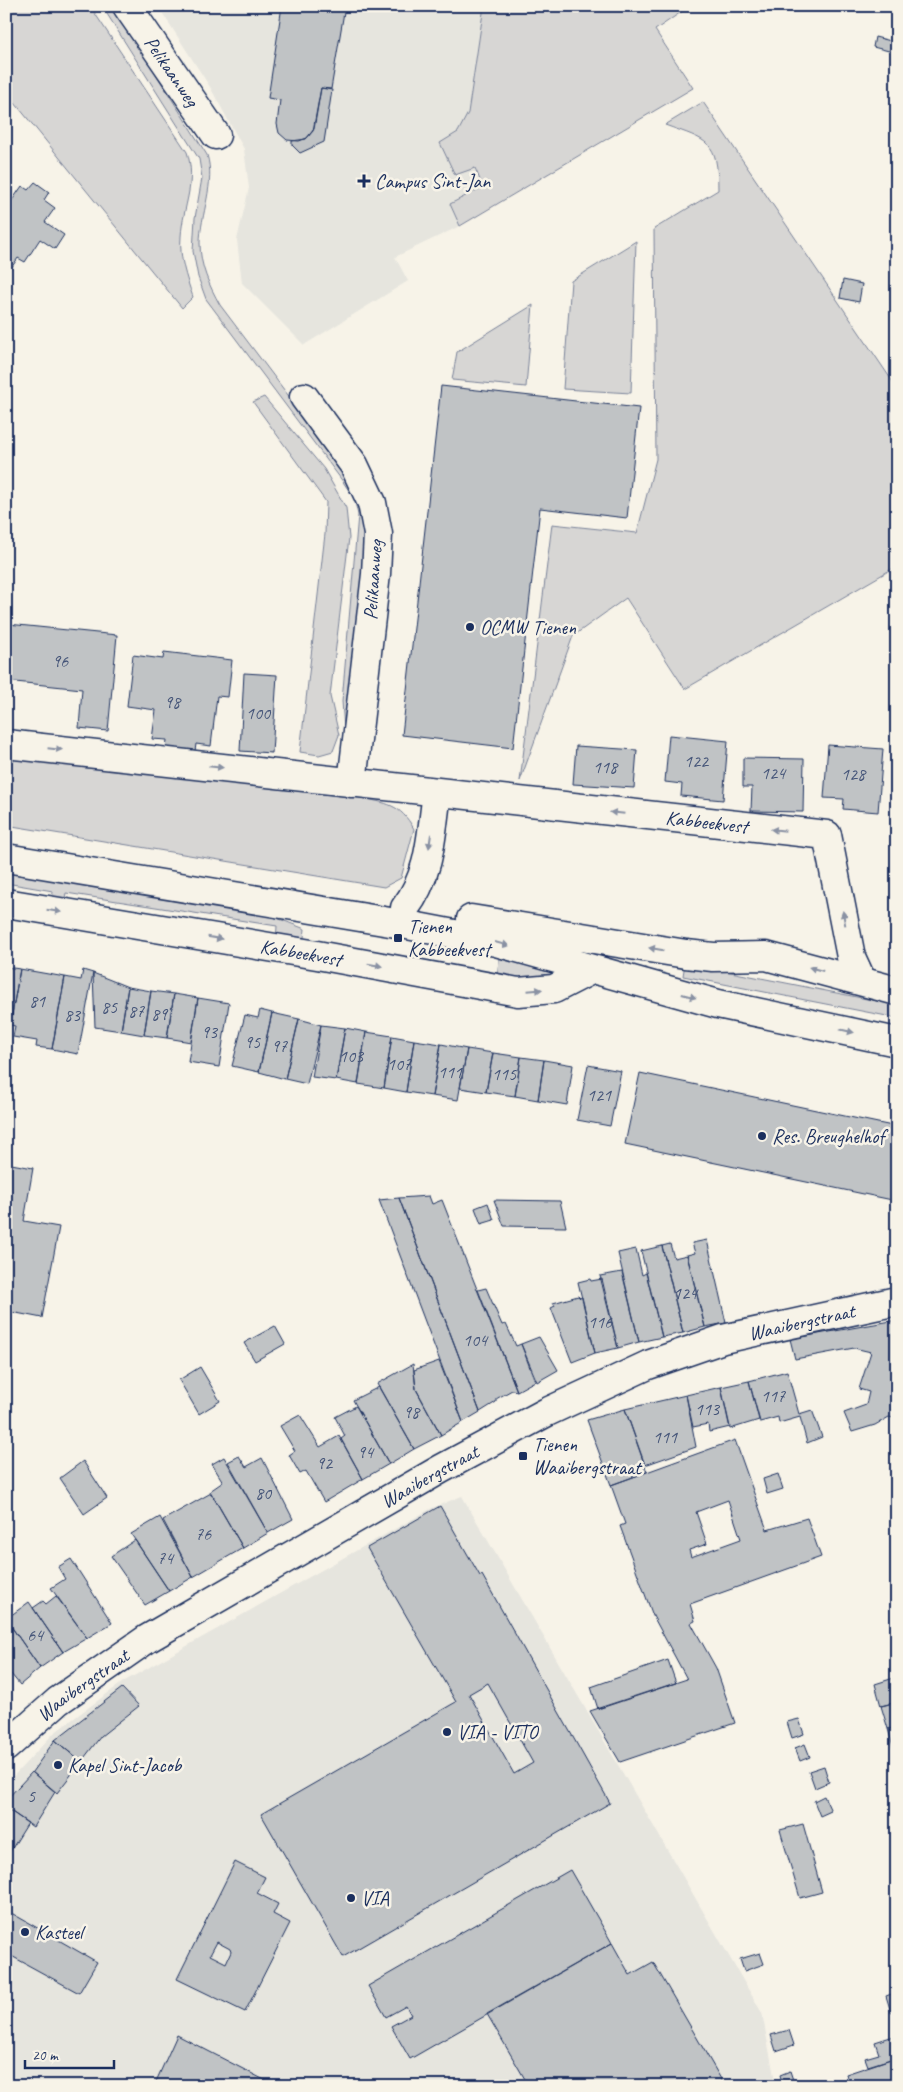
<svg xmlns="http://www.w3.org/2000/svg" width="903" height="2092" font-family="Caveat,sans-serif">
  <rect width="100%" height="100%" fill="#f7f3e8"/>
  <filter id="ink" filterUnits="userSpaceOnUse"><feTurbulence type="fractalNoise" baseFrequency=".02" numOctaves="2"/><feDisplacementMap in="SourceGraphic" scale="10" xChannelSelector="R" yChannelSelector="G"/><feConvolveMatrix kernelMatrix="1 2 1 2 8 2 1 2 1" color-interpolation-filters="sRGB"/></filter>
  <g filter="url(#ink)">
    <!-- built -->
    <path fill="#e6e5de" d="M 158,6 L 484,6 L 468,113 L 458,132 L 483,187 L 450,204 L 460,226 L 395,257 L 408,281 L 304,345 L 242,283 L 237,240 L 249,188 L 244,149 L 210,87 Z
      M 462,1496 L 762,2013 L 776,2086 L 6,2086 L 6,1784 L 54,1733 L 123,1682 L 432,1508 Z"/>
    <!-- green -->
    <path fill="#d7d6d4" stroke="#798299" d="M 6,6 L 90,6 L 187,152 C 197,182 183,206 181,236 C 179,257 186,277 193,297 L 182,308 L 6,92 Z
      M 102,6 L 113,6 L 207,155 C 216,183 200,215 200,243 C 200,266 209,285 220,305 L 334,456 L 365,513 L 365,547 L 351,667 L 348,730 L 344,730 L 342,701 L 358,515 L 354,498 L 341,479 L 206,299 L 198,277 L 193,251 L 195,218 L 202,178 L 199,159 Z
      M 484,6 L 690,6 L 655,30 L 693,88 L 460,226 L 450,204 L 483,187 L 475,168 L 455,175 L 440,143 L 458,132 L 468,113 Z
      M 703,102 L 897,388 L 897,566 L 685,689 L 626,598 L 573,636 L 520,781 L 552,524 L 637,533 L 656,459 L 654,229 L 718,190 C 718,140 709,141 665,125 Z
      M 636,241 L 631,393 L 563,389 L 571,281 Z
      M 533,305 L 526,387 L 452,380 L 457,352 Z
      M 264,397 L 324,469 L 346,508 L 349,538 L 330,696 L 339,735 L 333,751 L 319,755 L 300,752 L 325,534 L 326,502 L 253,402 Z
      M 6,758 L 360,798 C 387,803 400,804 414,829 L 401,878 L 384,887 L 6,825 Z
      M 6,866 L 254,909 L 305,929 L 303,946 L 276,941 L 277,926 L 66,893 L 63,907 L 52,905 L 53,891 L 6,883 Z
      M 500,951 L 560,972 L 528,982 L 497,979 Z
      M 685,963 L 897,1005 L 897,1018 L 683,976 Z"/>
    <!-- building -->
    <path fill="#c0c3c5" stroke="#1b2f5e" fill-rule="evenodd" d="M 282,6 L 345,6 L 331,89 L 321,88 L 314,129 L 307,138 L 299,141 L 287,140 L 279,133 L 277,124 L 280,100 L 268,98 Z
      M 875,37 L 895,42 L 893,52 L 873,47 Z
      M 321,88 L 332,90 L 324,142 L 300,153 L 292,145 L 292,141 L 306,139 L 313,131 Z
      M 35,182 L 49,192 L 44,200 L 55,208 L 45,222 L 64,235 L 55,249 L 40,239 L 25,262 L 18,258 L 7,274 L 6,209 L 22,186 L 28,190 Z
      M 843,280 L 862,284 L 859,302 L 840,298 Z
      M 441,386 L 639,408 L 627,518 L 540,508 L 513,748 L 402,735 Z
      M 8,624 L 117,635 L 108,731 L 79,728 L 82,689 L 6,681 Z
      M 164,652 L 232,660 L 228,697 L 217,696 L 211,746 L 196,744 L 195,751 L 166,748 L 167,740 L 152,739 L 156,710 L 127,706 L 133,655 L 163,659 Z
      M 244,673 L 277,675 L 272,753 L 240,751 Z
      M 669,735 L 728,741 L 723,800 L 681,796 L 682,784 L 665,782 Z
      M 828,745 L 883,749 L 878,812 L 843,809 L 844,799 L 824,798 Z
      M 576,746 L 637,750 L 634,788 L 573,784 Z
      M 743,758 L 804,759 L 803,812 L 751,811 L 752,787 L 743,787 Z
      M 6,967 L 20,969 L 9,1032 L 6,1031 Z
      M 20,969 L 65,977 L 52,1049 L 36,1047 L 37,1041 L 13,1037 L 15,1026 L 10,1025 Z
      M 83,970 L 93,973 L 78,1054 L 52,1049 L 65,977 L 81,980 Z
      M 93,973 L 128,987 L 121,1031 L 95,1027 Z
      M 128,987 L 151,991 L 144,1035 L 121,1031 Z
      M 151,991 L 174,994 L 167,1038 L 144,1035 Z
      M 174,994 L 198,998 L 191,1042 L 167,1038 Z
      M 198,998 L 229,1003 L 219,1067 L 188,1062 Z
      M 260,1010 L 272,1013 L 259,1072 L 232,1066 L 245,1015 L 258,1018 Z
      M 272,1013 L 299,1019 L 285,1079 L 259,1072 Z
      M 299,1019 L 321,1025 L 307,1084 L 285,1079 Z
      M 321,1025 L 345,1028 L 336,1080 L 312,1077 Z
      M 345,1028 L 366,1032 L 358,1084 L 336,1080 Z
      M 366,1032 L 392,1036 L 384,1088 L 358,1084 Z
      M 392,1036 L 414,1040 L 406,1092 L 384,1088 Z
      M 414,1040 L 441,1044 L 432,1096 L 406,1092 Z
      M 441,1044 L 467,1049 L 458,1100 L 432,1096 Z
      M 467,1049 L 493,1053 L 486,1092 L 460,1088 Z
      M 493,1053 L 521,1057 L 515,1096 L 486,1092 Z
      M 521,1057 L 544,1060 L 538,1100 L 515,1096 Z
      M 544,1060 L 573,1065 L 567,1105 L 538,1100 Z
      M 588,1065 L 621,1071 L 610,1126 L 577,1120 Z
      M 640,1073 L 897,1127 L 897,1201 L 625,1144 Z
      M 6,1163 L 33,1168 L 24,1221 L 59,1227 L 42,1318 L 6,1311 Z
      M 429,1196 L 432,1204 L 442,1200 L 517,1391 L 512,1390 L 496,1399 L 496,1402 L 480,1412 L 399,1198 Z
      M 399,1198 L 480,1412 L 463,1422 L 379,1200 Z
      M 494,1200 L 560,1201 L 566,1227 L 504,1226 Z
      M 488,1203 L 494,1220 L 481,1224 L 475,1208 Z
      M 707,1240 L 726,1323 L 705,1327 L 687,1255 L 695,1253 L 692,1243 Z
      M 670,1244 L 674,1258 L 687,1255 L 705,1327 L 683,1333 L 662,1246 Z
      M 662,1246 L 683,1333 L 662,1337 L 641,1251 Z
      M 636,1249 L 642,1275 L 646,1273 L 662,1337 L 639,1342 L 618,1253 Z
      M 622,1272 L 639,1342 L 618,1348 L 600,1276 Z
      M 590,1279 L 591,1281 L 602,1279 L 618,1348 L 595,1353 L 578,1282 Z
      M 486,1288 L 502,1325 L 506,1324 L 516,1346 L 521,1344 L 535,1381 L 517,1391 L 478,1290 Z
      M 578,1296 L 580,1298 L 582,1297 L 595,1353 L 572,1362 L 551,1308 L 555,1306 L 553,1303 Z
      M 897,1320 L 897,1419 L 889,1417 L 875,1425 L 852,1432 L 844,1413 L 866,1405 L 869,1392 L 859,1389 L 871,1352 L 854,1348 L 795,1359 L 790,1339 Z
      M 275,1326 L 285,1344 L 255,1361 L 244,1343 Z
      M 539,1337 L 558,1370 L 537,1382 L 521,1344 Z
      M 439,1361 L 463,1422 L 441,1435 L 416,1389 L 414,1370 Z
      M 413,1364 L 416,1389 L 441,1435 L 414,1449 L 377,1384 Z
      M 200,1367 L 220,1401 L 199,1414 L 179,1380 Z
      M 787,1371 L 799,1414 L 812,1410 L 822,1437 L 807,1443 L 800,1417 L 779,1423 L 778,1417 L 760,1422 L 749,1381 Z
      M 749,1381 L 759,1420 L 730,1429 L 721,1387 Z
      M 379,1387 L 414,1449 L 389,1464 L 353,1400 Z
      M 721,1387 L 730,1427 L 709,1432 L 708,1424 L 693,1427 L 686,1395 Z
      M 686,1395 L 696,1447 L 645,1465 L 625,1409 Z
      M 356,1406 L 389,1464 L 363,1479 L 341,1439 L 345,1436 L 335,1417 Z
      M 625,1409 L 647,1472 L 611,1485 L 587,1420 Z
      M 300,1415 L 320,1447 L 339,1436 L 363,1479 L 324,1502 L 306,1471 L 300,1474 L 289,1455 L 295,1451 L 280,1426 Z
      M 735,1440 L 767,1530 L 807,1518 L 821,1557 L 690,1604 L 695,1621 L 691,1623 L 716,1668 L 735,1723 L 620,1762 L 590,1711 L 687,1679 L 653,1616 L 620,1526 L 625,1524 L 611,1485 ZM 728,1500 L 741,1539 L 691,1557 L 689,1550 L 707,1544 L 696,1512 Z
      M 239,1456 L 246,1467 L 262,1458 L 293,1519 L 268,1533 L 228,1462 Z
      M 224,1457 L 268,1533 L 243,1548 L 210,1491 L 223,1482 L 212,1464 Z
      M 83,1461 L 107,1498 L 84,1514 L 60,1478 Z
      M 778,1474 L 783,1489 L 767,1494 L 763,1479 Z
      M 211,1493 L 243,1548 L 193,1577 L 163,1520 Z
      M 440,1506 L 480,1576 L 482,1575 L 610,1803 L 343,1957 L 261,1814 L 456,1702 L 367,1548 ZM 488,1683 L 533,1763 L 514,1774 L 469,1694 Z
      M 160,1517 L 193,1577 L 169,1591 L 131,1534 Z
      M 135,1540 L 169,1591 L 145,1605 L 111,1556 Z
      M 71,1559 L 112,1623 L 87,1638 L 51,1588 L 65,1579 L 58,1567 Z
      M 56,1596 L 87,1638 L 63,1652 L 33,1608 L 43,1601 L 46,1604 Z
      M 29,1602 L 63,1652 L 40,1668 L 6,1619 Z
      M 6,1619 L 40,1668 L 20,1685 L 6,1668 Z
      M 668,1660 L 676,1683 L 598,1709 L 591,1687 Z
      M 897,1677 L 897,1702 L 881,1706 L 875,1684 Z
      M 122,1688 L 139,1706 L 101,1736 L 81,1762 L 55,1740 Z
      M 897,1702 L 897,1727 L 888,1729 L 881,1706 Z
      M 799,1719 L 804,1734 L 792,1738 L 787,1722 Z
      M 897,1727 L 897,1752 L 895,1753 L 888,1729 Z
      M 55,1740 L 81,1762 L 57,1793 L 32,1772 Z
      M 805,1744 L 810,1757 L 800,1761 L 795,1748 Z
      M 824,1766 L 829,1782 L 815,1788 L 809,1771 Z
      M 32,1772 L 55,1792 L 33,1827 L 6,1808 L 6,1800 Z
      M 824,1796 L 831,1811 L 820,1816 L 814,1801 Z
      M 6,1808 L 28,1823 L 6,1858 Z
      M 803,1824 L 822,1892 L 800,1898 L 780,1830 Z
      M 235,1862 L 265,1877 L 257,1893 L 278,1904 L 273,1914 L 290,1923 L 245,2012 L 177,1979 ZM 217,1942 L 230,1949 L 231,1952 L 226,1963 L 210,1955 Z
      M 570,1870 L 612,1943 L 410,2059 L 391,2026 L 411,2015 L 406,2006 L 386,2017 L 368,1986 Z
      M 6,1910 L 97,1962 L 79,1993 L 6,1953 Z
      M 612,1943 L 630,1975 L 653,1962 L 725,2086 L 529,2086 L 487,2014 Z
      M 760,1953 L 764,1964 L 744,1971 L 740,1959 Z
      M 897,1992 L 897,2010 L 891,2012 L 886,1996 Z
      M 789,2030 L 794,2045 L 776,2051 L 771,2035 Z
      M 177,2035 L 276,2086 L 154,2086 Z
      M 897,2035 L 897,2057 L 868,2066 L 865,2058 L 879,2054 L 875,2042 Z
      M 897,2057 L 897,2080 L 881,2086 L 850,2086 L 846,2074 Z
      M 790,2071 L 795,2086 L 783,2086 L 780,2075 Z
      M 897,2080 L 897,2086 L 883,2086 L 883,2085 Z"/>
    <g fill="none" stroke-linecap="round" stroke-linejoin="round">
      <!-- street casing -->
      <g stroke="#1b2f5e" stroke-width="31">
        <g id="street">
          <path id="s1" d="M 127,6 L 216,135"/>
          <path d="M 304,397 L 354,465 L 372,503 L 378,534 L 376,574 L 352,783"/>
          <path id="s2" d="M 6,744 L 827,835 L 851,957 L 862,981"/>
          <path id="s3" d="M 6,903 L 317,955 L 518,992 L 554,989 L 591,970"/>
          <path d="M 405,908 C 431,874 431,834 437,793"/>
          <path id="s4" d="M 6,1747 L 58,1701 L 147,1639 L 441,1469 L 547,1412 L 648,1365 L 723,1339 L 897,1301"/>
        </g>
      </g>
      <!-- primary casing -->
      <g stroke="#1b2f5e" stroke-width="31">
        <path id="primary" d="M 6,858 L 402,924 L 496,942 L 718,1004 L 897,1042
          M 471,919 L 686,954 L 713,957 L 766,956 L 897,991"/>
      </g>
      <!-- street -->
      <use href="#street" stroke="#f7f3e8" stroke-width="28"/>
      <!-- primary -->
      <use href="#primary" stroke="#f7f3e8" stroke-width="28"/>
    </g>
    <!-- one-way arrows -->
    <defs><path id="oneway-solid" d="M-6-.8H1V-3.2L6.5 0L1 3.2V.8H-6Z" transform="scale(1.25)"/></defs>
    <g fill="#8991a3">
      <use href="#oneway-solid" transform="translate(55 749) rotate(6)"/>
      <use href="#oneway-solid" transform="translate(216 767) rotate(6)"/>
      <use href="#oneway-solid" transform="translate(617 813) rotate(-174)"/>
      <use href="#oneway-solid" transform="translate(778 830) rotate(-174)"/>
      <use href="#oneway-solid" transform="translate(430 841) rotate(98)"/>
      <use href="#oneway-solid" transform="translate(54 911) rotate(9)"/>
      <use href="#oneway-solid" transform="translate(844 918) rotate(-100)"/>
      <use href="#oneway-solid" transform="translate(215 938) rotate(9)"/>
      <use href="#oneway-solid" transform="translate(502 944) rotate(16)"/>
      <use href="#oneway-solid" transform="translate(656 949) rotate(-171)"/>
      <use href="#oneway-solid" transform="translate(375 965) rotate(10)"/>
      <use href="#oneway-solid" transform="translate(816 969) rotate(-165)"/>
      <use href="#oneway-solid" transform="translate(535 990) rotate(-5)"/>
      <use href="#oneway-solid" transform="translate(689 996) rotate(15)"/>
      <use href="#oneway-solid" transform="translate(847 1031) rotate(13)"/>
    </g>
  </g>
  <!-- markers -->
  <g fill="#1b2f5e" stroke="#f7f3e8" stroke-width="2">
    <path d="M361.5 173.5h5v5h5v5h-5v5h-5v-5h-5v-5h5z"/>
    <circle cx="470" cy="627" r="5"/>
    <rect x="393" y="933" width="10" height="10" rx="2.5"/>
    <circle cx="762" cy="1136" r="5"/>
    <rect x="518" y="1451" width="10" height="10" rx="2.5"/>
    <circle cx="447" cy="1732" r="5"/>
    <circle cx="58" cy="1765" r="5"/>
    <circle cx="351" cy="1898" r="5"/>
    <circle cx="25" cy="1932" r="5"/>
  </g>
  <g text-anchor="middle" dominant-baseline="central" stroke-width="5" stroke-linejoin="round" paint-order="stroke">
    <!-- number labels -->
    <g font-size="18" fill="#445478">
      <text x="60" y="661">96</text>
      <text x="172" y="702">98</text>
      <text x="258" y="713">100</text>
      <text x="696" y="761">122</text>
      <text x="605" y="767">118</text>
      <text x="773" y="773">124</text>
      <text x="853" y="774">128</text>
      <text x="37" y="1001">81</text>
      <text x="109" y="1007">85</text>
      <text x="136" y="1011">87</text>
      <text x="159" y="1014">89</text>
      <text x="72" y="1015">83</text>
      <text x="209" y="1032">93</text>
      <text x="252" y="1042">95</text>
      <text x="279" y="1046">97</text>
      <text x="351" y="1056">103</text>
      <text x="399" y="1064">107</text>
      <text x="450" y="1072">111</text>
      <text x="504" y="1074">115</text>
      <text x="599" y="1095">121</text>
      <text x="685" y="1293">124</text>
      <text x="600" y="1322">116</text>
      <text x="475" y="1340">104</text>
      <text x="773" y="1396">117</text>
      <text x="707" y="1409">113</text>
      <text x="411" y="1412">98</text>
      <text x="665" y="1437">111</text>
      <text x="365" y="1452">94</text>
      <text x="324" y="1463">92</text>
      <text x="263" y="1493">80</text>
      <text x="203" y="1534">76</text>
      <text x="165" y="1558">74</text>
      <text x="35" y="1635">64</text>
      <text x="31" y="1796">5</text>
    </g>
    <!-- street labels -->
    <g font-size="20" fill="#1b2f5e" stroke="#f7f3e8">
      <text stroke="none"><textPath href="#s1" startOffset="79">Pelikaanweg</textPath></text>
      <text transform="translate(373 580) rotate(-86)">Pelikaanweg</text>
      <text stroke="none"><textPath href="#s2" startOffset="705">Kabbeekvest</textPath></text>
      <text stroke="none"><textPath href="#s3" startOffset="299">Kabbeekvest</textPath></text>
      <text stroke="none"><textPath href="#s4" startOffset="909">Waaibergstraat</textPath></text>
      <text stroke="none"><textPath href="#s4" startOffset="504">Waaibergstraat</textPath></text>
      <text stroke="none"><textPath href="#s4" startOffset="99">Waaibergstraat</textPath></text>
    </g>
    <!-- poi labels -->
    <g font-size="20" fill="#1b2f5e" stroke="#f7f3e8" text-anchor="start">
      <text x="375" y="181">Campus Sint-Jan</text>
      <text x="480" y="627">OCMW Tienen</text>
      <text x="408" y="926">Tienen<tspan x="408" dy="23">Kabbeekvest</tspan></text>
      <text x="772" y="1136">Res. Breughelhof</text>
      <text x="533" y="1444">Tienen<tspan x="533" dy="23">Waaibergstraat</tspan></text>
      <text x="457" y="1732">VIA - VITO</text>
      <text x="68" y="1765">Kapel Sint-Jacob</text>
      <text x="361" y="1898">VIA</text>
      <text x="35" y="1932">Kasteel</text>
    </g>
  </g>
  <!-- margin -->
  <rect width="903" height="2092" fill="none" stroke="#f7f3e8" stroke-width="25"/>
  <rect x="12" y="12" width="878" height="2067" fill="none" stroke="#1b2f5e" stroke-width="2" filter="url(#ink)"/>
  <!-- scale -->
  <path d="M25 2060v8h89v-8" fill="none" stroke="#1b2f5e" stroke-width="2.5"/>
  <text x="32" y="2060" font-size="15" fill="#1b2f5e" stroke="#f7f3e8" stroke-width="4" paint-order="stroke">20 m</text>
</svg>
